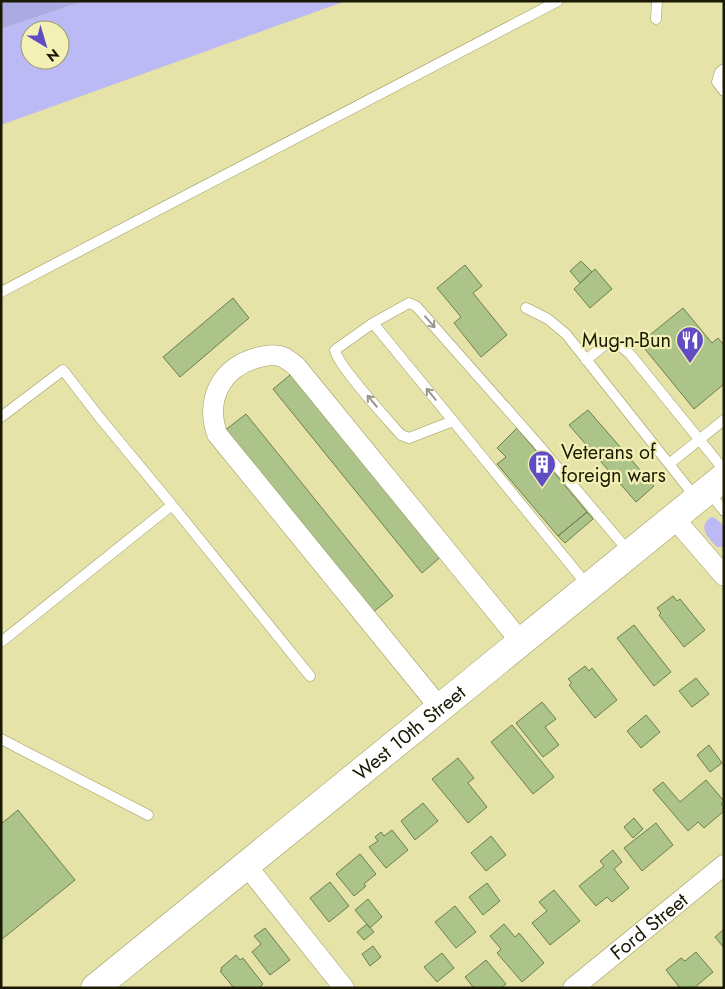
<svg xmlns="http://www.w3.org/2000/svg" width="725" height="989" font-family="Jost,sans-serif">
  <rect width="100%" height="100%" fill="#e5e3a8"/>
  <!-- green -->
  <path fill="#bcbaf4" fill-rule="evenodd" d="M 84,1 L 346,1 L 1,125 L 1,29 ZM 30,30 L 60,30 L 60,60 L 30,60 Z
    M 711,517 L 715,518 L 724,526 L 723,547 L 717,547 C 708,538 697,527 711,517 Z"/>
  <!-- forest -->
  <path fill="#acaae3" d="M 1,1 L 84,1 L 1,29 Z"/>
  <!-- building -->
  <path fill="#acc38a" stroke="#6b7f4d" d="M 581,261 L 592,272 L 580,283 L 570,271 Z
    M 465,265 L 482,286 L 473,293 L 507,335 L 481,357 L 454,323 L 461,317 L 437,288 Z
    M 595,269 L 612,289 L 590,308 L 574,289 Z
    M 233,298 L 249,318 L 180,377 L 163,357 Z
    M 683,308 L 712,343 L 718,338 L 724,345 L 724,384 L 694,409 L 640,343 Z
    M 295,371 L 443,555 L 422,573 L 273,389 Z
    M 588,410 L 654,486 L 636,502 L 569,425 Z
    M 246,414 L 393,596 L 372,613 L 224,431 Z
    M 517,428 L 587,512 L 558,536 L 497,464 L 506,457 L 497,448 Z
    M 587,512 L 593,519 L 565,543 L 558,536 Z
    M 673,596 L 677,601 L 680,599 L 705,630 L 684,647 L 659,615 L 661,613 L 657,608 Z
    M 634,625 L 671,672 L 654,686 L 617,638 Z
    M 585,666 L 589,671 L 592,668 L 617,700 L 595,718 L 569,685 L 572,683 L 568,679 Z
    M 696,678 L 709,694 L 692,707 L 679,691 Z
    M 542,702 L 556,719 L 545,727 L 559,745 L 543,757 L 516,723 Z
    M 646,715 L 660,732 L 641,748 L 627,731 Z
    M 512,725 L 554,777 L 533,794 L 491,742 Z
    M 709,745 L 722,763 L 710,772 L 697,755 Z
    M 458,758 L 474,778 L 468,783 L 487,807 L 468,823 L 432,779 Z
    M 706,780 L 724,801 L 721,804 L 724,807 L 724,811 L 704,828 L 698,822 L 688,831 L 653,790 L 663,782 L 680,802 Z
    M 423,803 L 438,821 L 415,840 L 401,821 Z
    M 18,810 L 75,880 L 1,940 L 1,824 Z
    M 634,818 L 643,829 L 633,838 L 624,827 Z
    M 656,823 L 673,845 L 642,871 L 624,848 Z
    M 392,830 L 408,850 L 386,868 L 369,847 L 378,841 L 375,837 L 381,832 L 384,836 Z
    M 491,836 L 506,855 L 486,871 L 471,853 Z
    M 613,850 L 622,862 L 614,869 L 629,888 L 612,902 L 607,897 L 596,906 L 579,886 L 604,866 L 600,861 Z
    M 360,854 L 376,874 L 364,884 L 366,886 L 354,896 L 336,874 Z
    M 330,882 L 349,906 L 329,922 L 310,898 Z
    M 487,883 L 500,901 L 483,915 L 469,897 Z
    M 554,890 L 580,921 L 550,945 L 532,923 L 547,911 L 539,902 Z
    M 368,899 L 382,917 L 370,928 L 355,910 Z
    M 455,906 L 476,932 L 456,948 L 435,922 Z
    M 367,924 L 374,932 L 364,940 L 357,932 Z
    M 504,924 L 515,937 L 519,933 L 544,963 L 522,982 L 497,953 L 501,949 L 490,936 Z
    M 265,928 L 290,960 L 270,975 L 252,952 L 261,944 L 254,936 Z
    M 724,929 L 724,948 L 715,937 Z
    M 373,946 L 381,957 L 370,966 L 362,954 Z
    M 696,952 L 713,972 L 694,988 L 680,988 L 666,970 L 681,958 L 685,961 Z
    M 442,953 L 454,968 L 437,982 L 424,967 Z
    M 236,955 L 240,960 L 243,958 L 263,984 L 259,988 L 234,988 L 220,971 L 222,970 L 221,968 Z
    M 486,960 L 506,984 L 501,988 L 474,988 L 465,977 Z"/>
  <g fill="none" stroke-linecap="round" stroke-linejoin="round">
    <!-- lane casing -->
    <g stroke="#9d9a62" stroke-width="11">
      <path id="lane" d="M 656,19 L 657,1
        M 724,69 L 720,72 L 717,82 L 724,91
        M 1,292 L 558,1
        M 526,308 L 548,319 L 566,334 L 696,498
        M 373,323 L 335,350 C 337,365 388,420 401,435 L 409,438 L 453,421
        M 586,360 L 607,343 L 619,345 L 630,354 L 724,470
        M 1,417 L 63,370 L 100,418 L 172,505 L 1,642
        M 669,464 L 724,420
        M 709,492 L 724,511
        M 172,505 L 310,676
        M 588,586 L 373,323 L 409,303 L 416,306 L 537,443 L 630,553
        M 1,739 L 148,815"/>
    </g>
    <!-- street casing -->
    <g stroke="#9d9a62" stroke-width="21">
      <g id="street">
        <path d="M 674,518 L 724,576"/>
        <path d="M 440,708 L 217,434 C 205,398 222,366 260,357 C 268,355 275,354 283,357 C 287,359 292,363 296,366 L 521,642"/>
        <path d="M 246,865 L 344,988"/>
        <path id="s1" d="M 573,988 L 724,865"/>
      </g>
    </g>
    <!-- primary casing -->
    <g stroke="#9d9a62" stroke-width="29">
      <g id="primary">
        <path id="s2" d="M 95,988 L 724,477"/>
      </g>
    </g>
    <!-- lane -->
    <use href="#lane" stroke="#fff" stroke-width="10"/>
    <!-- street -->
    <use href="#street" stroke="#fff" stroke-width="20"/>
    <!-- primary -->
    <use href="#primary" stroke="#fff" stroke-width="28"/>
  </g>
  <!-- one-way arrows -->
  <defs><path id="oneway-shaft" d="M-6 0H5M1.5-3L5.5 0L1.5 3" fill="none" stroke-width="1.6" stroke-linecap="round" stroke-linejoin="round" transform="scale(1.25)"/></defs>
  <g stroke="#98988e">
    <use href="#oneway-shaft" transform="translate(430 322) rotate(49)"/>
    <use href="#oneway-shaft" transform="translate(431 394) rotate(-129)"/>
    <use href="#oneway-shaft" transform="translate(372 401) rotate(-130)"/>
  </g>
  <!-- icons -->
  <defs>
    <g id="restaurant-pin" transform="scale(1.4375)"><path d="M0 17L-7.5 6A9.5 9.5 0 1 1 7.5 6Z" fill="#614cc4" stroke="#f2f0b5"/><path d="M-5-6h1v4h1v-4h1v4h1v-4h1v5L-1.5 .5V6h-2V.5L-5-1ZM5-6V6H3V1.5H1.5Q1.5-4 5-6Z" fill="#fff"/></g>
    <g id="building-pin" transform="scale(1.4375)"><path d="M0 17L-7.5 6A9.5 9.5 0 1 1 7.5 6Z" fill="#614cc4" stroke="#f2f0b5"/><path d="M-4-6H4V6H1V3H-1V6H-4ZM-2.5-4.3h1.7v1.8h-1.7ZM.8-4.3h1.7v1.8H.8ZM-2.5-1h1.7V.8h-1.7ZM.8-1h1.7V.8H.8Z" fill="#fff"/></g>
  </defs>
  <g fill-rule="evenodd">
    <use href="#restaurant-pin" x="690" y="340"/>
    <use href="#building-pin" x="542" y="464"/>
  </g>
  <g text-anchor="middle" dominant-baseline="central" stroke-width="4.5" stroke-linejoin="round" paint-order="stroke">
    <!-- poi labels -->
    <g font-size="20" fill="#1a1903" stroke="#f2f0b5" text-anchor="end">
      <text x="671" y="340">Mug-n-Bun</text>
      <text x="561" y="452" text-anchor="start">Veterans of<tspan x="561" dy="23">foreign wars</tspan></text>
    </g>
    <!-- street labels -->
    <g font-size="20" fill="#1a1903" stroke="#f2f0b5">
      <text stroke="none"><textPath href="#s2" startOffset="405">West 10th Street</textPath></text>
      <text stroke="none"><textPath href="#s1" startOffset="98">Ford Street</textPath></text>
    </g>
  </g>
  <!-- border -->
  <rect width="725" height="989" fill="none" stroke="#1a1903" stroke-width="5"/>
  <!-- north arrow -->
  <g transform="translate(45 45) rotate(142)"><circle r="24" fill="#f2f0b5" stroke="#9c9a6e"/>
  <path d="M0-4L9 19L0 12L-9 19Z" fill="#614cc4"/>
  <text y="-8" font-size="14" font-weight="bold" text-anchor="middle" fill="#1a1903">N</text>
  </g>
</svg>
